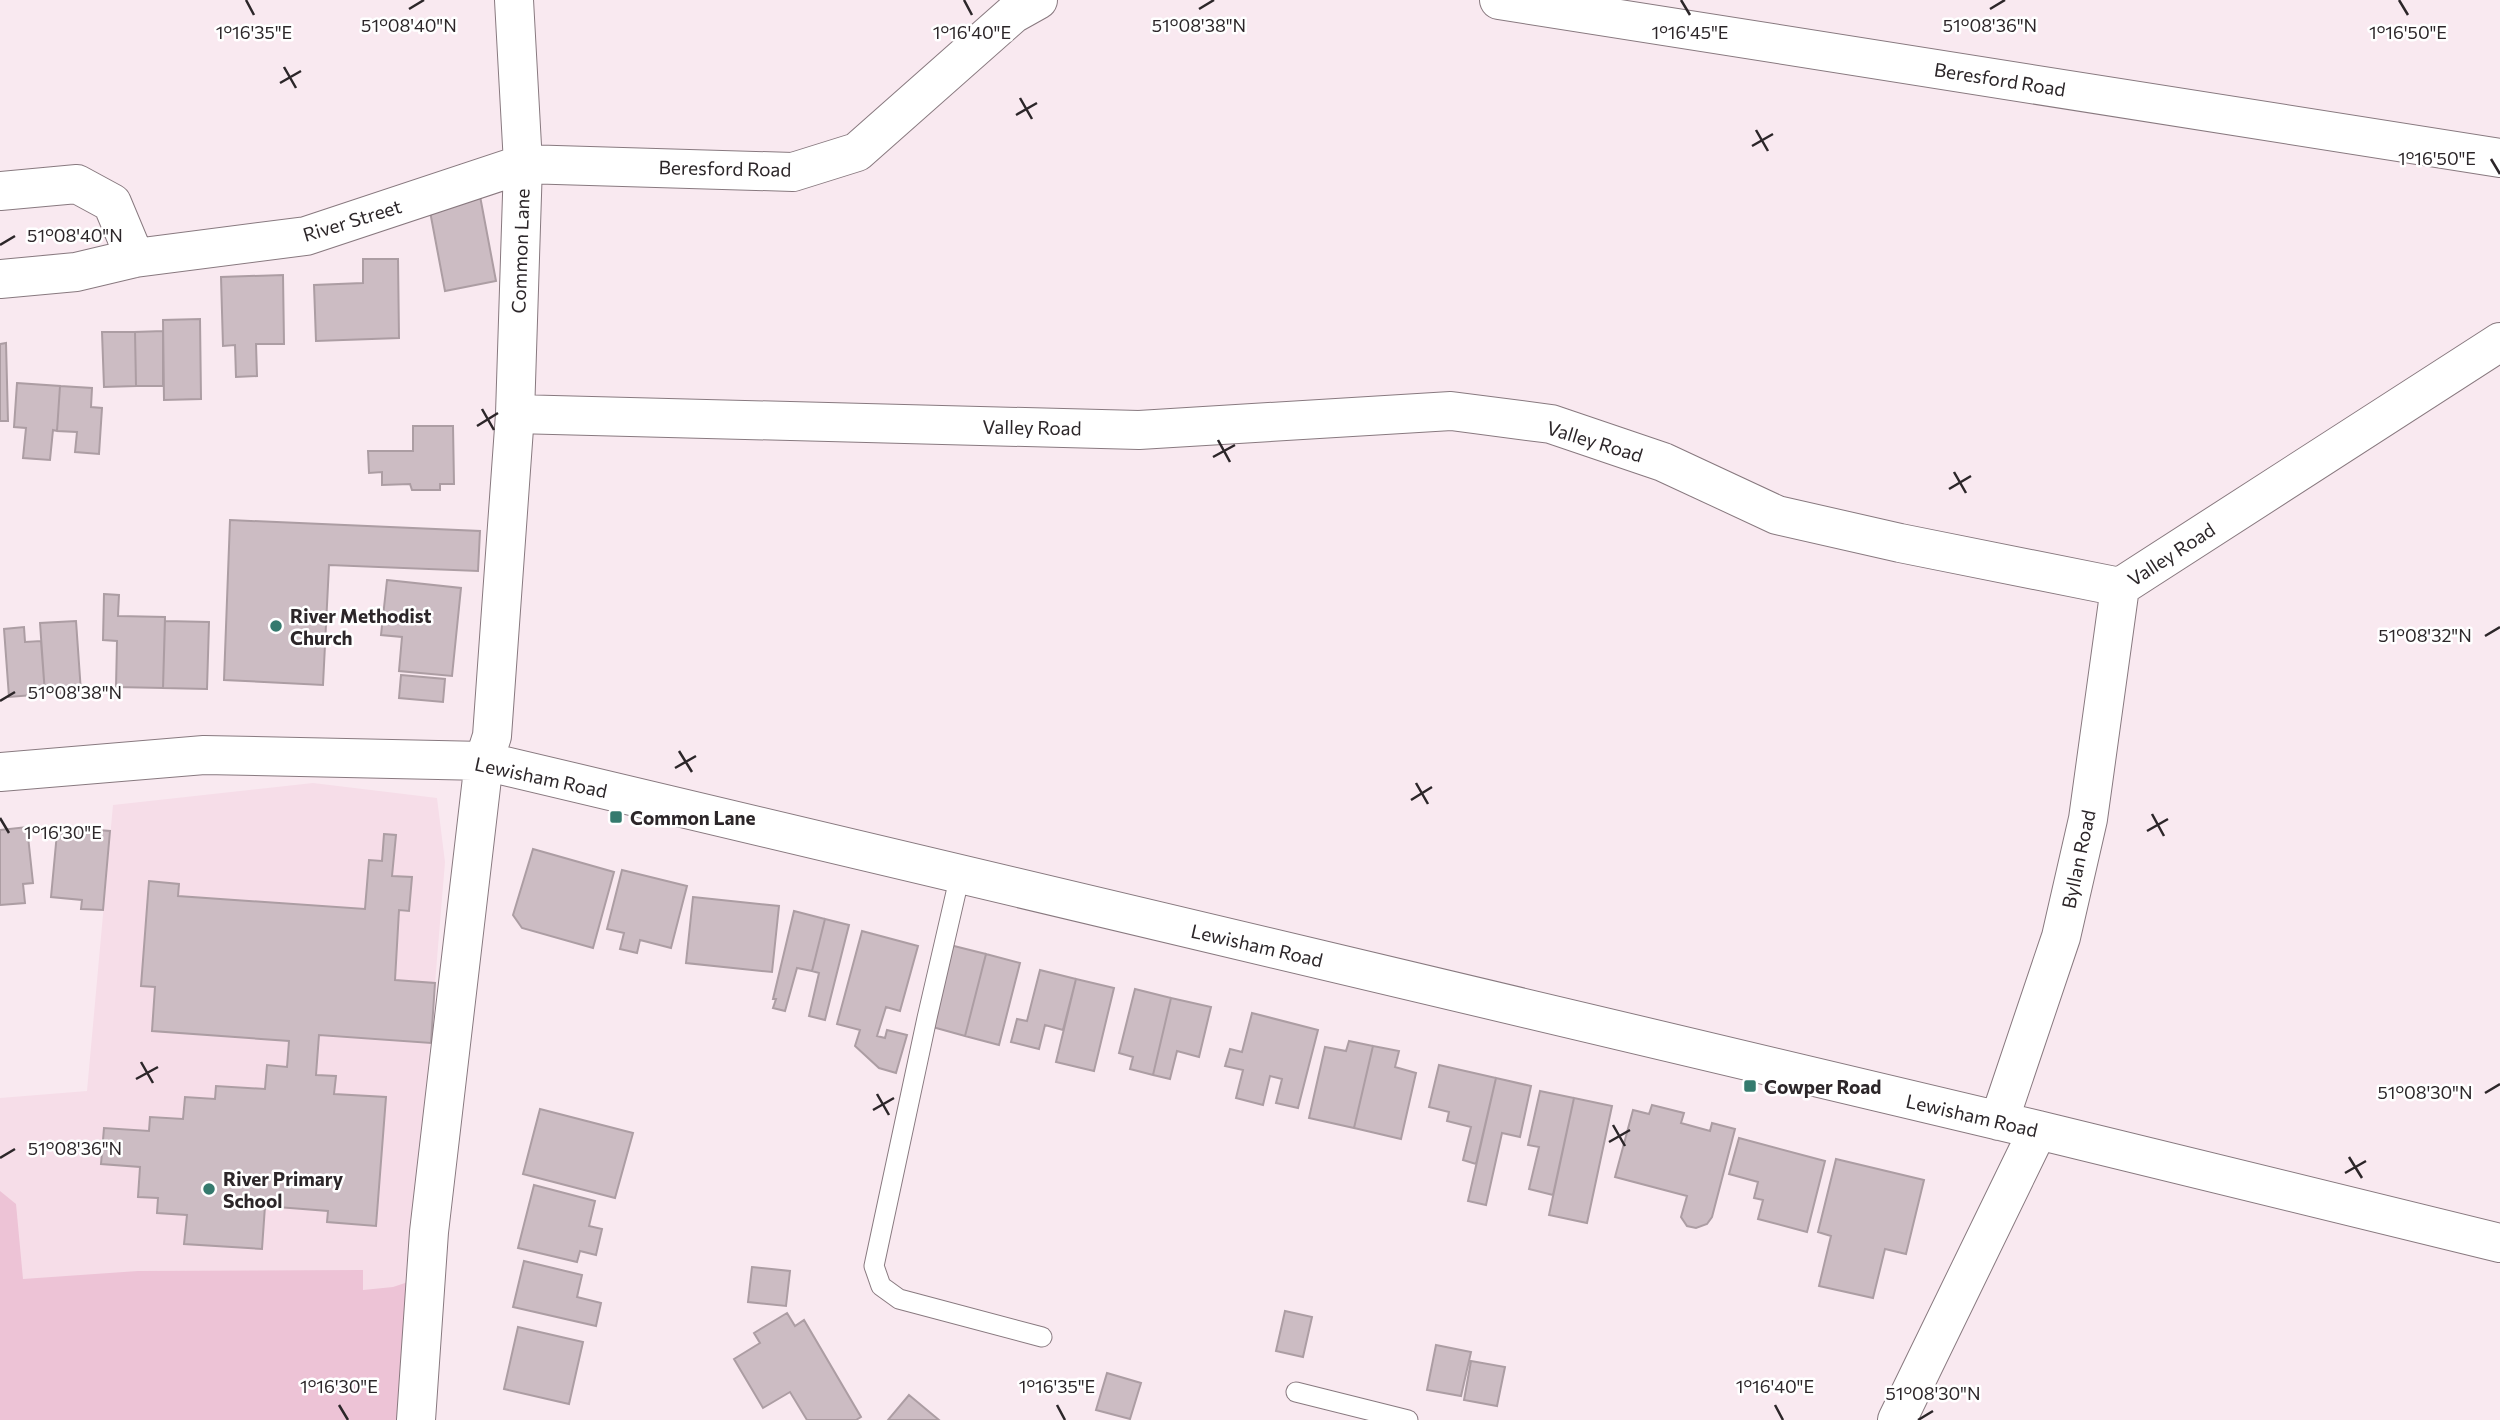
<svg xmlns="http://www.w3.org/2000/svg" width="2500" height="1420" font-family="Commissioner,sans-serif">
  <rect width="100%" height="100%" fill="#f9e9f0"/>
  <!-- built -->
  <path fill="#f6dde8" d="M 313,783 L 437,798 L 445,862 L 399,1420 L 0,1420 L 0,1098 L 87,1091 L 113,805 Z"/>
  <!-- green -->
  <path fill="#edc3d6" d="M 0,1191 L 16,1204 L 23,1279 L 138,1271 L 363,1270 L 363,1290 L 393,1287 L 411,1281 L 399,1420 L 0,1420 Z"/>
  <!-- building -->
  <path fill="#ccbcc3" stroke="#ac9da3" stroke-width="2" d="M 480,196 L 496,281 L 445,291 L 429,206 Z
    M 363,259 L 398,259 L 399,338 L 316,341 L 314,285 L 363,283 Z
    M 283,275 L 284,344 L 256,344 L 257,376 L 236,377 L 235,345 L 223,346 L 221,277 Z
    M 200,319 L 201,399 L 164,400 L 163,320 Z
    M 163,331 L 163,386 L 136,386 L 135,332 Z
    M 102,332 L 135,332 L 136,386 L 104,387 Z
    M 6,343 L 8,421 L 0,421 L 0,344 Z
    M 17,383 L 60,386 L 57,431 L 53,430 L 50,460 L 23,458 L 26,428 L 14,427 Z
    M 60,386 L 92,388 L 91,407 L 102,408 L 99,454 L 75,452 L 77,432 L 57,431 Z
    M 413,426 L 453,426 L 454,484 L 440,484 L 440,490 L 412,490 L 410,484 L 382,485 L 382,472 L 369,473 L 368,451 L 413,451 Z
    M 230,520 L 480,531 L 478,571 L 329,565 L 323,685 L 224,680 Z
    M 387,580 L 461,588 L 452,676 L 399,671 L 402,637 L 381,635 Z
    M 104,594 L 119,595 L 118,616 L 165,617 L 163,688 L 116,687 L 117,641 L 103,640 Z
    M 76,621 L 81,692 L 45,694 L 40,623 Z
    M 165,621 L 209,622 L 207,689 L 163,688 Z
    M 24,627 L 25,642 L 41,641 L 45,694 L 9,697 L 4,629 Z
    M 401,675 L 445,679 L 443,702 L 399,698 Z
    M 27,827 L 33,883 L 23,884 L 25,903 L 0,905 L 0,830 Z
    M 73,828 L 110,831 L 103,910 L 81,909 L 82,900 L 51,897 L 57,833 L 72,834 Z
    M 384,834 L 396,835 L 392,876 L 412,877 L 409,911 L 399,910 L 395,980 L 435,983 L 431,1043 L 319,1035 L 316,1075 L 336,1076 L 334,1094 L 386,1097 L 376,1226 L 327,1222 L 328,1211 L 265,1206 L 262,1249 L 184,1244 L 187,1215 L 157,1213 L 158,1198 L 138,1197 L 140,1167 L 101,1164 L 104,1128 L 149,1131 L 150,1117 L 183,1119 L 185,1097 L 215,1099 L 216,1086 L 265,1089 L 267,1065 L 287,1067 L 289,1041 L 152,1031 L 155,987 L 141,986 L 149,881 L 179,884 L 178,896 L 365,909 L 369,860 L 382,861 Z
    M 533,849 L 614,872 L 593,948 L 522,928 L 513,915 Z
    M 622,870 L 687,886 L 671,948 L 640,940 L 637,953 L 620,949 L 624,933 L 607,929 Z
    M 693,897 L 779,906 L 772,972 L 686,963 Z
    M 794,911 L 825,919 L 812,971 L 797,968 L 785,1011 L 773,1008 L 776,999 L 773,999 Z
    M 825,919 L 849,925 L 825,1020 L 809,1016 L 819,973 L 812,971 Z
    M 862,931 L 918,946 L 900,1011 L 886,1007 L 877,1036 L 885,1038 L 887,1030 L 907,1035 L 896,1073 L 879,1068 L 855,1046 L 860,1030 L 837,1024 Z
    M 950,945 L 986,954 L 965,1036 L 929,1026 Z
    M 986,954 L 1020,963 L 999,1045 L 965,1036 Z
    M 1040,970 L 1076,979 L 1063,1030 L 1045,1025 L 1039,1049 L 1011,1042 L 1017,1019 L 1027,1021 Z
    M 1076,979 L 1114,988 L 1094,1071 L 1056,1062 Z
    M 1135,989 L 1171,998 L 1153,1075 L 1130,1069 L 1133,1057 L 1119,1053 Z
    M 1171,998 L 1211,1007 L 1199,1057 L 1177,1051 L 1170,1079 L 1153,1075 Z
    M 1252,1013 L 1318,1030 L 1298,1108 L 1276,1103 L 1282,1079 L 1270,1076 L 1263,1105 L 1236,1098 L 1243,1070 L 1225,1066 L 1230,1049 L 1242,1052 Z
    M 1349,1041 L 1373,1046 L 1354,1128 L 1309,1118 L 1325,1047 L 1346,1051 Z
    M 1373,1046 L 1399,1051 L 1395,1067 L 1416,1073 L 1401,1139 L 1354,1128 Z
    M 1439,1065 L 1496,1078 L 1476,1164 L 1463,1160 L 1471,1127 L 1447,1121 L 1449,1112 L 1429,1107 Z
    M 1496,1078 L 1531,1086 L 1520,1137 L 1502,1133 L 1486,1205 L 1468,1201 Z
    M 1540,1091 L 1574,1098 L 1553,1195 L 1529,1189 L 1539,1147 L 1528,1145 Z
    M 1574,1098 L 1612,1106 L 1587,1223 L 1549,1215 Z
    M 1652,1105 L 1684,1113 L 1681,1123 L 1710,1131 L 1712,1123 L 1735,1129 L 1712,1217 L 1707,1224 L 1696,1228 L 1687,1226 L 1681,1217 L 1687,1196 L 1615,1177 L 1633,1110 L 1649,1114 Z
    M 540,1109 L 633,1133 L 615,1198 L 523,1174 Z
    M 1739,1138 L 1825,1161 L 1807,1232 L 1758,1219 L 1763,1200 L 1754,1198 L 1758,1182 L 1729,1174 Z
    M 1836,1159 L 1924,1180 L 1906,1254 L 1885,1249 L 1873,1298 L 1819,1286 L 1831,1236 L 1818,1232 Z
    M 534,1185 L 595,1201 L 589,1226 L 602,1229 L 596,1255 L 580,1251 L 577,1262 L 518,1248 Z
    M 524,1261 L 582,1275 L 577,1297 L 601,1303 L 596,1326 L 513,1307 Z
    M 752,1267 L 790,1271 L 786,1306 L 748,1302 Z
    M 1285,1311 L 1312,1317 L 1303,1357 L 1276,1351 Z
    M 787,1313 L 795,1326 L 804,1320 L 861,1417 L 856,1420 L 807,1420 L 790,1392 L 763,1408 L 734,1359 L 760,1343 L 754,1333 Z
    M 518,1327 L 583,1342 L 569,1404 L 504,1389 Z
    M 1436,1345 L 1471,1352 L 1461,1396 L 1427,1390 Z
    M 1471,1361 L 1505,1367 L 1497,1406 L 1464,1400 Z
    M 1107,1373 L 1141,1383 L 1130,1419 L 1096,1410 Z
    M 909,1395 L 939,1420 L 888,1420 Z"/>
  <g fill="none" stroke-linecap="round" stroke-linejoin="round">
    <!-- service casing -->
    <g stroke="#88797f" stroke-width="21">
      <path id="service" d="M 960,875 L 927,1018 L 874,1266 L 881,1286 L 899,1299 L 1042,1337
        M 1296,1392 L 1408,1420"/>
    </g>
    <!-- minor casing -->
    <g stroke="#88797f" stroke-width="40">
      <path id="minor" d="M 1499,0 L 2500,158
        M 0,191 L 77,184 L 112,203 L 135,258
        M 0,279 L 76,272 L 135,258 L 306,236 L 523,164 L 793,172 L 857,152 L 1013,14 L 1038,0
        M 515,414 L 1139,430 L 1451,411 L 1551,424 L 1663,462 L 1777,515 L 1900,543 L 2120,587 L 2500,342
        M 0,772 L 204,755 L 484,761 L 2038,1130 L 2500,1243
        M 1999,1121 L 2061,937 L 2088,819 L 2120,587
        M 416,1420 L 429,1232 L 484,761 L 492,736 L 515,414 L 523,164 L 514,0
        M 1897,1420 L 2038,1130"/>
    </g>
    <!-- service -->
    <use href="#service" stroke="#fff" stroke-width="19"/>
    <!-- minor -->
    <use href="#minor" stroke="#fff" stroke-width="38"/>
  </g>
  <!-- ticks -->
  <path fill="none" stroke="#2c2629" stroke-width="2.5" d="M 246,0 L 254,15M 964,0 L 972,15M 1681,0 L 1690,15M 2399,0 L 2408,15M 409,9 L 424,0M 1199,9 L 1214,0M 1990,9 L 2005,0M 284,67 L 296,88M 280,83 L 301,71M 1020,98 L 1032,119M 1016,115 L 1037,103M 1756,130 L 1768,151M 1752,146 L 1773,134M 2491,159 L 2500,174M 0,245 L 15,236M 482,409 L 494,430M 477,426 L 498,413M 1218,440 L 1230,462M 1213,457 L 1235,445M 1954,472 L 1966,493M 1949,489 L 1971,476M 2485,636 L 2500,627M 0,701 L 15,692M 679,751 L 692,772M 675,768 L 696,756M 1416,783 L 1428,804M 1411,800 L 1432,787M 2152,814 L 2164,836M 0,818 L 9,833M 2147,831 L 2168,819M 141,1062 L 153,1083M 136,1079 L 158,1067M 2485,1093 L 2500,1084M 877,1094 L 889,1115M 873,1110 L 894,1098M 1613,1125 L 1625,1146M 1609,1142 L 1630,1130M 2349,1157 L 2362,1178M 0,1158 L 15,1149M 2345,1173 L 2366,1161M 339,1405 L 348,1420M 1057,1405 L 1065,1420M 1775,1405 L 1783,1420M 1918,1420 L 1933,1411"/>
  <!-- markers -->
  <g fill="#357a6e" stroke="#fff" stroke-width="2.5">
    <circle cx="276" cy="626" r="7"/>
    <rect x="609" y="810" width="14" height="14" rx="3.5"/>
    <rect x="1743" y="1079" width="14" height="14" rx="3.5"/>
    <circle cx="209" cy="1189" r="7"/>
  </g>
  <g text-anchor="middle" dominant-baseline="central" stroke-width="5" stroke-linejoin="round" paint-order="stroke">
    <!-- street labels -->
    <g font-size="19" fill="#2c2629" stroke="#fff">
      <text transform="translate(2000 79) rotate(9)">Beresford Road</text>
      <text transform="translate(725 168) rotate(1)">Beresford Road</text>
      <text transform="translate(352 220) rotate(-17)">River Street</text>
      <text transform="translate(520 251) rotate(-88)">Common Lane</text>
      <text transform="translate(1032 427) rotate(1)">Valley Road</text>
      <text transform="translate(1595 441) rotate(17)">Valley Road</text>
      <text transform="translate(2171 554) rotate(-33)">Valley Road</text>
      <text transform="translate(541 777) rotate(12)">Lewisham Road</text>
      <text transform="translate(2078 859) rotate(-78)">Byllan Road</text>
      <text transform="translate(1257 945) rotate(13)">Lewisham Road</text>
      <text transform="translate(1972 1115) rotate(13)">Lewisham Road</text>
    </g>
    <!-- poi labels -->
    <g font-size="19" font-weight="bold" fill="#2c2629" stroke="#fff" text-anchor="start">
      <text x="290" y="615">River Methodist<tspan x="290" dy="22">Church</tspan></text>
      <text x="630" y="817">Common Lane</text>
      <text x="1764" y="1086">Cowper Road</text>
      <text x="223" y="1178">River Primary<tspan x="223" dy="22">School</tspan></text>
    </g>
  </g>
  <g font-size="18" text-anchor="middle" fill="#2c2629" stroke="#fff" stroke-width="5" stroke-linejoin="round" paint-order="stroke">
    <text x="1199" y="32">51°08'38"N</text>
    <text x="409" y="32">51°08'40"N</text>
    <text x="1990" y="32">51°08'36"N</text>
    <text x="254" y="39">1°16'35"E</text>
    <text x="972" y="39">1°16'40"E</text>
    <text x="1690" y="39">1°16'45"E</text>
    <text x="2408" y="39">1°16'50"E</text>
    <text x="2437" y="165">1°16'50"E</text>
    <text x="75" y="242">51°08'40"N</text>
    <text x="2425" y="642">51°08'32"N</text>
    <text x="75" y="699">51°08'38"N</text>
    <text x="63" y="839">1°16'30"E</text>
    <text x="2425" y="1099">51°08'30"N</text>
    <text x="75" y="1155">51°08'36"N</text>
    <text x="339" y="1393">1°16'30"E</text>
    <text x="1057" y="1393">1°16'35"E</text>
    <text x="1775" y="1393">1°16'40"E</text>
    <text x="1933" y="1400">51°08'30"N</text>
  </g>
</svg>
